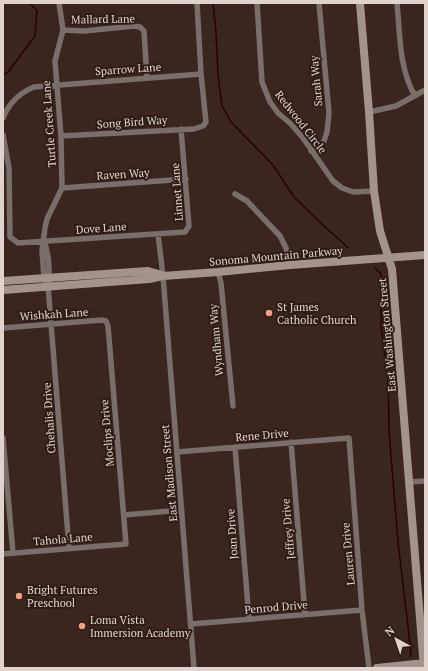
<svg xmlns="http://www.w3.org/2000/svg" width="428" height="671" font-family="'PT Serif',serif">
	<rect width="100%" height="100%" fill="#3a261e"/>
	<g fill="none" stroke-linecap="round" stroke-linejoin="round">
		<path stroke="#270200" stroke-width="1.5" d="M213 3 216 32 218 75 222 106 231 122 273 165 294 197 325 227 341 241 348 248
			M3 75 8 72 35 36 37 10 29 3
			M375 268 381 274V327L388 376 389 431 398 542 411 652 410 657"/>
		<path stroke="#796e6a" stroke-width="5.5" d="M257 3 262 82 270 102 278 113 291 124 303 138 333 181 342 188 353 192 374 191
			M397 3C400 34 399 69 415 96
			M63 30 84 31 134 26 140 27 144 31 147 78
			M369 112 396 106 425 90
			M3 118C9 103 19 93 34 87L201 74
			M3 135 9 168 10 237 18 243 185 232 189 226 181 129
			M61 136 194 129 203 126 206 122 201 74 197 3
			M311 151 318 148 324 141 327 132 329 113 319 3
			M62 188 186 179
			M235 194 247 201 280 236 286 248 290 265
			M158 234 163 276 194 668
			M44 241C49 255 50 272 48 286L69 548
			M218 272 221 283 233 406
			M45 281 44 278 42 250 45 228 47 219 62 188 61 136 55 61 63 30 59 3
			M3 328 102 320 106 321 108 326 126 544 3 554
			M3 438 13 553
			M291 442 305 614
			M235 447 249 619
			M177 452 349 438 362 610 369 668
			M410 482 425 481
			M124 515 182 510
			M191 624 362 610"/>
		<path stroke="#a4938d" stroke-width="8" d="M360 3 369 112 374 191 380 231 392 269 424 668
			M3 281 148 271 162 275
			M3 290 149 279 163 276 218 272 290 265 425 255
			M377 668 425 663"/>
	</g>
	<g fill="#f2a080" stroke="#2f1c15" stroke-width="1.5">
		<circle cx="269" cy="313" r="4"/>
		<circle cx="19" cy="596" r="4"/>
		<circle cx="82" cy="626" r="4"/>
	</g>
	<g text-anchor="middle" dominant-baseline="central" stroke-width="4" stroke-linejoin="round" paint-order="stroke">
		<g font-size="11" fill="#e0d2cd" stroke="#2f1c15">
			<text transform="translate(103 19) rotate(-1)">Mallard Lane</text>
			<text transform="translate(128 69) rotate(-4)">Sparrow Lane</text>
			<text transform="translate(316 81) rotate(-95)">Sarah Way</text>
			<text transform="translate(132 122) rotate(-4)">Song Bird Way</text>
			<text transform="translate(301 122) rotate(52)">Redwood Circle</text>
			<text transform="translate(49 124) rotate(-94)">Turtle Creek Lane</text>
			<text transform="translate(123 174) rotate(-4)">Raven Way</text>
			<text transform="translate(177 192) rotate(-94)">Linnet Lane</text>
			<text transform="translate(101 228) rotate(-4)">Dove Lane</text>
			<text transform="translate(276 256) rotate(-5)">Sonoma Mountain Parkway</text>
			<text transform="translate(54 314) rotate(-4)">Wishkah Lane</text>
			<text transform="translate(387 335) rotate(-95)">East Washington Street</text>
			<text transform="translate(216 340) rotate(-95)">Wyndham Way</text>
			<text transform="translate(49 418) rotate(-94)">Chehalis Drive</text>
			<text transform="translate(107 433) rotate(-95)">Moclips Drive</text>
			<text transform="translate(262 435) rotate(-5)">Rene Drive</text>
			<text transform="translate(169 473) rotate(-95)">East Madison Street</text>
			<text transform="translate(288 529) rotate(-95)">Jeffrey Drive</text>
			<text transform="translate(232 534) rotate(-94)">Joan Drive</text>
			<text transform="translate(63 539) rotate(-5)">Tahola Lane</text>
			<text transform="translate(348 554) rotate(-95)">Lauren Drive</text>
			<text transform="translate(276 607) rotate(-5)">Penrod Drive</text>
		</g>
		<g font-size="11" fill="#e0d2cd" stroke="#2f1c15" text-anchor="start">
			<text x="277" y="307">St James<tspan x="277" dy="13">Catholic Church</tspan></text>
			<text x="27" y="590">Bright Futures<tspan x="27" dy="13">Preschool</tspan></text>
			<text x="90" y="620">Loma Vista<tspan x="90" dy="13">Immersion Academy</tspan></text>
		</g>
	</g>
	<rect width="428" height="671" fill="none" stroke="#e0d2cd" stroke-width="8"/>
	<g transform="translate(396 639) rotate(320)" stroke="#2f1c15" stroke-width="3" paint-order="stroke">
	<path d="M0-3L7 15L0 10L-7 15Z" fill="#e0d2cd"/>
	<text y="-6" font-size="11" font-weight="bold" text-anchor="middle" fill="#e0d2cd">N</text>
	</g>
</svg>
